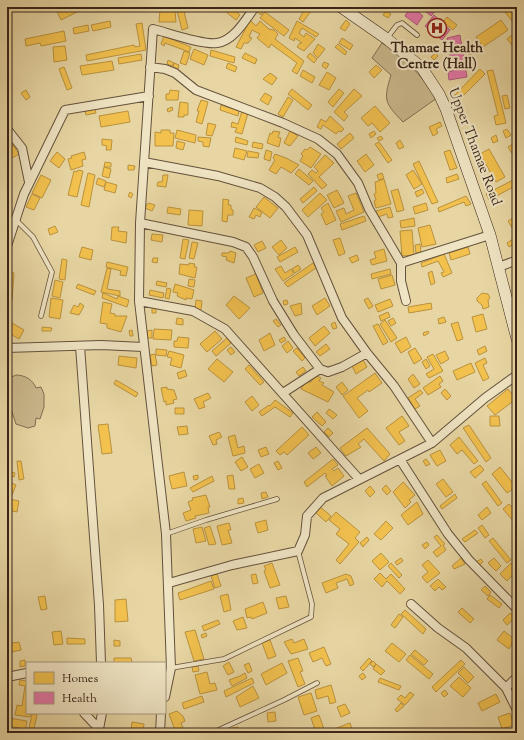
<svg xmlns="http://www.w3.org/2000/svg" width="524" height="740" font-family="'Sorts Mill Goudy',serif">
	<rect width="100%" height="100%" fill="#e7d6a3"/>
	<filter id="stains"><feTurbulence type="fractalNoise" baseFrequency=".005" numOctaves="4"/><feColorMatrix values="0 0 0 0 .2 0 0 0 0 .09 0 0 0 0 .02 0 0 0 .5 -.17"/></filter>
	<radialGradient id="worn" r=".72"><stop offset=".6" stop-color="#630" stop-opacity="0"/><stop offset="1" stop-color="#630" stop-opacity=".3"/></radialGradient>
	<path fill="#c9b88c" stroke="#816e52" d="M382 43C408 59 419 74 437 98L403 122C385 103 383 101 391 75L372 58Z
		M16 375C25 375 33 380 36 388L41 387 44 394V407L40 419 36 418 35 426 28 428 16 424 7 397V379Z"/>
	<path fill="#f2c14e" stroke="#ba923e" d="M55 7H80L81 10 61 20Z
		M121 7H141L123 12Z
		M176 7H183L188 28 182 30Z
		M195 7H204L200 11Z
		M220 7H230L240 15 236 20Z
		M260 7 264 10 261 15 256 11Z
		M295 7H304L299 12Z
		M306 7H314L303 22 299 19Z
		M501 7H516L517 25 516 26Z
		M160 10 175 11 176 22H159Z
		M386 11 391 14 388 18 383 15Z
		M265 12 289 30 284 36 260 18Z
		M447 17 457 25 453 30 443 22Z
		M250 20 256 26 260 21 269 29 274 30 278 34 275 39 304 61 297 74 292 71 297 63 271 44 269 48 257 38 260 34 252 30 249 37 252 38 248 43H244L241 49 236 47Z
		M346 20 350 24 345 31 340 28Z
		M501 20 508 30 483 47 476 37Z
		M110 21 111 27 93 31 91 25Z
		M297 21 319 34 316 37 302 28 299 33 304 37 306 33 315 39 304 51 297 47 300 43H302L295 38 294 41 289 38Z
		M142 23 146 50 87 61 86 55 134 45 135 47 140 46 136 24Z
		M88 25 89 31 74 34 73 28Z
		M64 31 66 41 41 46 40 43 26 46 25 39Z
		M517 31V51L507 39Z
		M164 36 191 47 189 52 165 43 164 46 161 44Z
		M342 38 353 45 350 50 339 43Z
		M471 43 476 48 470 55 465 50Z
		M318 44 325 49 318 58 313 53Z
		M338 44 347 52 345 55 335 47Z
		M65 46 67 60 54 62 53 47Z
		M194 49 208 55 204 65 190 59Z
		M211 50 235 57 234 63 210 56Z
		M184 51 190 53 186 65 180 63Z
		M245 53 257 59 255 64 242 58Z
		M310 53 317 59 314 63 307 57Z
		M436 53 438 56 434 60 431 57Z
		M141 54 142 60 119 64 118 58Z
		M168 60 174 63 172 66 167 64Z
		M112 61 114 70 82 75 80 66Z
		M324 62 329 64 326 69 322 66Z
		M174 63 179 65 178 69 173 67Z
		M228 63 237 67 235 72 226 68Z
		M376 65 382 70 374 78 369 72Z
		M64 67 72 88 67 90 59 69Z
		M480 69 485 74 457 102 453 97Z
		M303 70 315 77 312 83 300 76Z
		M493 70 506 123 496 125 494 116 498 115 487 71Z
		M327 72 336 78 329 90 319 85Z
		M270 73 277 78 272 85 263 79Z
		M292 89 312 105 308 110 288 94Z
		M339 89 344 93 333 107 328 102Z
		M354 89 362 96 344 112 348 116 344 121 334 112Z
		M26 90 30 97 26 100 21 93Z
		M170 90 179 91 178 100H166V94H169Z
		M265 93 272 97 268 105 260 100Z
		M507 95 510 108 505 109 502 96Z
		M288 97 293 100 283 117 278 114Z
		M201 100 208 102 202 124 196 122 199 111H197Z
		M180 102 188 103V115H184V117H178Z
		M221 105 239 111 238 116 220 110Z
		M375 106 390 123 380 132 372 123 368 126 361 118Z
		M172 107 173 110 168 112 167 109Z
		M95 109 96 113 86 115 85 111Z
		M128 111 130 122 101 127 99 116Z
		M242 111 248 113 242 134 235 132 237 128 231 127 232 122 238 124Z
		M330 116 344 129 341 132 339 131 336 134 323 125 321 129 317 127 321 119 326 122Z
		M440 122 442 126 436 129 438 133 433 136 429 127Z
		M208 123 216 125 212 136 206 135Z
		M507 129 511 135 506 138 503 131Z
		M161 130H170V133H174L173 146H155V132L161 133Z
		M177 130 196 135 195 143 175 138Z
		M273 131 280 132 278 137 281 138 279 147 267 143 270 133 272 134Z
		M290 131 298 136 290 146 284 143Z
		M374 131 376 134 371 138 369 134Z
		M350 133 354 138 341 149 337 144Z
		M496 135 498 141 493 143 491 138Z
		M381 136 383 139 379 141 377 138Z
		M198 137 211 138 209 147 203 146V142L198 141Z
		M236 137 248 141 247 145 235 142Z
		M102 139 112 140 111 150H106L107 146 102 145Z
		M400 140 404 147 399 149 396 143Z
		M177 141 185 143 183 150 176 148Z
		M253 142 263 144 262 149 252 147Z
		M379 142 392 160 388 163 375 144Z
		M513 144 517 150V161L508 147Z
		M13 145 19 154 7 161V149Z
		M310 147 321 154 311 168 300 161 303 156 301 154 305 149 307 150Z
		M235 148 247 151 244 160 233 157Z
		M489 149 505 177 496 182 480 154Z
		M266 150 272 152 270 161 264 159Z
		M450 150 457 168 450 170 444 152Z
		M248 151 259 153 258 158 247 157Z
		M57 152 65 159 59 168 50 161Z
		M84 152 86 159 82 160 83 166 71 170 68 159 72 158 71 156Z
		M275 154 286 158 299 165 291 173 281 167 276 174 269 170 275 160 273 158Z
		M366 154 374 165 365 172 357 161Z
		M325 155 334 163 319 177 327 185 322 189 308 174 312 170 316 173 318 171 314 167Z
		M419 161 438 202 432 204 413 164Z
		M105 162 111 163V167H104Z
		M128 165 135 166 134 170H128Z
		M104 167 111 169 109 178 102 176Z
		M299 169 313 181 309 185 295 174Z
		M78 170 83 171 77 197 68 195 74 171 77 172Z
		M413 170 422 184 414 189 406 175Z
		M88 173 95 175 89 207 81 205Z
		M382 173 384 178 379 180 377 175Z
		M457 174 459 179 447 183 446 178Z
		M41 175 51 180 42 198 32 193Z
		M163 175H168L166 187 157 186 158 182H162Z
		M98 178 106 181 104 187 96 184Z
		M517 178V185L489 200 486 194Z
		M384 179 391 204 376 208 374 201 376 200 374 194 376 193 375 182Z
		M106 182 117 185 115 193 104 190Z
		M314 187 317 191 303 203 300 199Z
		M398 189 404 210 397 212 391 191Z
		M422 189 424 193 417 197 415 192Z
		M337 190 344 203 334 208 327 195Z
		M130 192 133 194 131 198 128 196Z
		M320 193 327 200 308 217 302 210Z
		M356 193 364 212 341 222 336 211 344 208 346 214 354 210 348 196Z
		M32 194 40 198 34 210 26 207Z
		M466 196 471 204 466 206 464 202 439 212 438 208Z
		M264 197 278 208 270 218 256 207Z
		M223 199 229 200 228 205H231V209L233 210V215H228L227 222 222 221Z
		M148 203 155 205 152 211 145 208Z
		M328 203 336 220 326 225 321 214 324 212 321 208Z
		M426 203 428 210 415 214 413 207Z
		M168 207 181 209 180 215 167 213Z
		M390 207 393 217 388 218 387 214 378 217 376 211Z
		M254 208 262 212 260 217 256 215 254 219 249 217Z
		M189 210 203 211 202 226 188 225Z
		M364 216 366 221 342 230 340 224Z
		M517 216V236L508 221Z
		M414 218 415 226 401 228 400 221Z
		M430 225 436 244 422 247 418 228Z
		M55 226 58 232 50 235 48 229Z
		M112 227H119L118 231 127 232 126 243 111 240Z
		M412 230 414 255 402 256 400 231Z
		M152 234 163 235 162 242 151 240Z
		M340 238 345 253 339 256 333 240Z
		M183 239 189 240 185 259 180 258Z
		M513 239 515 243 509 247 507 243Z
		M281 240 287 248 279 255 272 247Z
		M262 241 266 248 258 252 254 245Z
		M192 242 198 243 194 259 189 258Z
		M420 244 421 252 416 253 415 245Z
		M82 247 93 250 91 260 79 257Z
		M295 247 298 252 280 262 277 257Z
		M468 247 470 254 451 260 449 253Z
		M384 249 387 261 372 265 370 260 376 258 374 252Z
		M230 251 236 253 234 263 226 260 227 257 222 256V253H229Z
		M444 254 452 273 443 277 441 273 444 272 438 261 422 267 421 263Z
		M357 255 359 260 352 263 349 258Z
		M153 258H158L157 263 152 262Z
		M62 259 67 260 65 280 59 279Z
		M107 262 128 267 126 276 120 275 121 271 106 267Z
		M189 263 195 264 194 267H197L195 278 179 274 180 264 189 265Z
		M313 263 316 268 288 287 284 283Z
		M298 265 301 269 295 273 292 269Z
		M281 266 285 273 291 269 294 274 283 281 275 269Z
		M107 268 111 269 107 289 120 291V296L101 292Z
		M390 269 391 274 372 279 371 274Z
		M432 271 435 283 431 285 428 273Z
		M8 272 14 273 12 301H7Z
		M256 274 263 293 254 297 246 278Z
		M392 275 395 285 381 289 378 279Z
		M189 279 195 280 194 287 188 286Z
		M55 280 63 282 60 298 52 296Z
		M157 281 167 283 166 287 156 285Z
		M78 284 96 291 94 295 76 288Z
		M175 284 194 290 192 299 186 298V300L177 296 178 293 173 292Z
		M167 288 171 289 169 299 165 298Z
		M150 290 164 293 163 298 149 295Z
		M103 293 117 299 118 296 129 300 127 307 102 298Z
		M482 293 488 294 490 298 488 300 489 307 483 309 482 305 477 301V298Z
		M234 296 250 308 239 319 226 305Z
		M51 298 63 300 60 319 49 317Z
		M325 298 330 306 317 315 312 306Z
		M368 298 373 306 369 309 364 300Z
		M390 299 393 306 378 312 375 305Z
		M196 300 202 301 201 310H195Z
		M287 300 288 304 284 305 283 301Z
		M103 302 112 304 110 313 115 314V316H127L121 332 107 328V324L100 323Z
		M80 303 84 306 79 315 70 313 74 305 78 307Z
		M301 303 302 314 295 316 290 306Z
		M431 303 432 309 409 313 408 307Z
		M152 308 156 309V313H152Z
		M388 312 390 317 381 321 379 316Z
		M483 314 487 329 476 332 472 317Z
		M444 317 446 322 439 324 438 319Z
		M177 318 183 319V325L176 324Z
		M393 318 396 323 391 326 388 321Z
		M276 319 281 325 278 327 273 321Z
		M385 320 397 338 391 342 380 324Z
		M335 322 337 328 333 329 331 324Z
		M458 322 463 339 457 341 451 324Z
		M12 323 24 330 19 339 7 332Z
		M378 324 388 342 383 345 373 326Z
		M324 326 330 333 315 346 309 338Z
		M42 327 52 328 51 331H42Z
		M154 329 172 330 171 340 153 339Z
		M132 330 133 336H130L129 331Z
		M152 330V338H147V331Z
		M215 331 222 339 207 352 200 344Z
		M428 331 429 333 424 336 423 333Z
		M270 333 275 345 264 351 259 340Z
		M178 337 189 338 188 348 174 347V341H177Z
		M284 337 286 340 281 343 279 340Z
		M406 337 411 347 401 353 395 343Z
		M227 338 231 343 216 356 212 351Z
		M288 341 293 348 287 353 282 346Z
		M326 344 330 349 320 356 316 352Z
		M485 346 487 351 479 355 477 350Z
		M231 347 235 352 231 355 227 350Z
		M297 348 305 358 302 361 293 351Z
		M415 348 422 359 414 364 408 352Z
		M156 349 167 350 166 356 156 355Z
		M169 351 184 355 181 368 170 365 172 358 167 357Z
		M445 351 449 359 441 364 436 355Z
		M155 354 157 365 152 366 150 355Z
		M433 354 443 371 429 378 426 374 434 369 427 357Z
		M119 356 137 358 136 368 118 365Z
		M362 358 367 367 356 374 351 364Z
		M485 358 487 363 483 365 489 378 483 381 475 363Z
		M217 359 233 372 224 382 208 369Z
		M426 359 430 366 426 369 422 362Z
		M471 363 475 372 457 380 453 371Z
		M249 365 264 382 260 385 245 369Z
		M303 367 306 371 299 376 296 372Z
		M185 370 187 376 179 379 177 373Z
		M375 373 382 383 369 392 368 390 357 398 368 411 359 418 343 396Z
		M413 374 420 384 414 388 408 379Z
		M315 375 321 378 319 381 324 383 322 385 334 392 328 402 301 389 305 382H311Z
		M440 376 443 381 439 384 441 387 428 395 423 388Z
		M116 380 138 393 136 397 114 384Z
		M342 382 348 390 342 395 336 387Z
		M167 387V389L174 390 177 399 173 400 174 403 166 405V401L164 402 161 388Z
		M445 389 451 396 447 400 441 393Z
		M508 389 516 399 495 415 487 406Z
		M420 390 423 393 415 399 420 406 415 409 408 398Z
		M208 393 211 398 203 402 205 407 199 409 194 399Z
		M252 396 259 405 252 411 245 402Z
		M275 400 293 413 290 417 275 407 262 416 259 412 269 405 270 406Z
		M175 408H184V414H175Z
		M329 409 337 415 333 419 326 413Z
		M317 412 326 422 322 426 312 417Z
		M402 416 409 426 399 432 405 441 399 445 386 428Z
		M490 416H499L500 426H490Z
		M108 424 112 453 102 454 98 425Z
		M469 425 491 458 486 462 463 428Z
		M187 426 188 434 179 435 177 427Z
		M302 427 309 435 287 455 284 452 280 455 276 451Z
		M328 428 333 433 329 437 324 432Z
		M367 428 390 454 384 461 364 439 358 444 361 447 346 456 340 448Z
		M219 432 222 437 216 440 217 444 213 445 209 436Z
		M235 435 238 448 244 446 245 453 233 456 228 437Z
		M459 437 478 461 474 464 462 450 457 454 450 445Z
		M266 447 269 454 261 457 258 450Z
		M316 447 321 453 313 459 308 453Z
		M440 450 446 461 437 466 430 455Z
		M242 457 248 467 241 471 235 462Z
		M333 459 338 465 332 469 334 471 338 468 344 476 332 486 325 476 327 475 325 473 307 487 304 482Z
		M426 459 430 464 426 466 423 461Z
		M17 461H21L24 479 19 480Z
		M278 461 282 468 278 470 274 463Z
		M259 464 264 473 255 478 250 469Z
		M480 465 484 470 475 478 470 472Z
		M500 467 516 487 507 493 492 474Z
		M9 471 15 473 14 477 8 474Z
		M184 472 187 486 172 489 169 476Z
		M198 475V479L194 480 193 476Z
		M233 475 235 489H229L227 476Z
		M212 476 214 481 193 492 190 488Z
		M443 479 453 492 446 497 436 484Z
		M7 481 16 485 12 495 7 493Z
		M486 481 502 503 498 506 482 484Z
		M403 482 415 495 409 500 411 502 405 508 393 492Z
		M386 485 391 491 387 495 382 489Z
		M370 486 375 492 370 497 365 491Z
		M266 492 268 497 262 499 261 493Z
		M455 494 457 498 442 509 440 506Z
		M206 495 210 507H208L209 513 195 516 196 518 186 521 183 513 191 510 188 502 193 500 192 498Z
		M243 498 244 503 238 504V499Z
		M9 499 19 501 17 512 7 510Z
		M417 502 423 514 408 525 401 515Z
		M509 504 517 513V520L514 522 503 509Z
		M319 506 331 516 326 522 315 512Z
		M487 507 491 513 482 520 478 515Z
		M336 512 360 532 355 538 359 542 340 564 336 560 349 544 336 534 340 529 329 520Z
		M266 520 268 530 258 533 255 523Z
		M386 521 393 528 381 540 374 534Z
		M229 523 231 530H228L232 543 222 545 217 526Z
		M517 523V532L512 527Z
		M482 525 489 535 485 538 478 528Z
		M210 526 216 544 209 545 204 528Z
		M202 527 206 541 196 543 193 529Z
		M475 530 478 533 465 542 462 539Z
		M437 535 445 544 443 545 446 550 437 557 433 552 441 546 434 537Z
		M367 537 369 540 363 547 360 543Z
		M493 538 511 560 507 563 489 541Z
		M427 542 429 545 425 549 422 545Z
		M381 553 389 562 380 570 372 561Z
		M401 558 403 561 397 565 395 562Z
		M461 558 465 564 454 569 452 566Z
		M494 558 501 566 496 571 488 563Z
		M481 559 483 562 479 565 476 562Z
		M428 560 440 573 427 583 422 577 428 572 422 565Z
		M272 563 280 585 270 588 264 571 266 570 264 566Z
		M391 563 402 575 399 578 388 566Z
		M511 563 517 570 507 581 500 574Z
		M380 573 386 579 391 574 405 589 400 594 387 581 382 587 374 579Z
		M217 574 221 586 215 588 211 576Z
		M256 574 258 583 253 584 251 575Z
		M346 574 351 576 354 584 350 586 347 579 336 583 338 588 326 593 322 583Z
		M517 574V584L512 580Z
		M438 579 446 587 442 590 439 587 435 591 430 586Z
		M211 581 214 589 180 600 178 593Z
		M485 586 491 592 488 596 481 590Z
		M7 591 11 594 7 600Z
		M228 594 231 610 224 612 220 596Z
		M490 595 502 604 499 608 487 599Z
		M45 596 47 609 41 610 38 597Z
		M286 596 289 607 279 609 276 598Z
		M126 599 128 621 115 622V600Z
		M263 602 267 613 252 619 251 617 247 618 245 609Z
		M462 608 474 619 470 623 458 612Z
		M405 610 426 629 423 634 401 614Z
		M510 613 515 618 507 625 503 620Z
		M399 614 403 617 395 628 391 625Z
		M243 617 247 628 237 630 233 621Z
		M218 620 220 624 204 631 202 626Z
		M195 630 204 659 194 661 185 632Z
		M61 631 63 644 54 645 52 632Z
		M504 631 514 639 509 649 497 640Z
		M206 633 207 636 202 638 201 635Z
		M67 638 85 639V644H67Z
		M292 639 294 643 304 639 308 649 291 654 284 642Z
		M114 640 120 641V646H114Z
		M270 640 276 656 268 659 262 643Z
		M19 642 21 650 7 653V644Z
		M392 643 406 654 399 662 385 651Z
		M324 647 331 664 326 666 322 658 313 662 309 653Z
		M415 650 428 661 424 665 411 654Z
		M410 655 433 674 429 679 406 660Z
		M114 658H131L132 663H114Z
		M298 658 303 671 300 672 305 684 298 687 288 661Z
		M369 658 372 661 363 671 360 668Z
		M25 660V666L20 667V661Z
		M461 660 465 664 436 692 432 687Z
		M373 661 376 664 373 667 370 664Z
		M229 662 234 672 228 675 223 666Z
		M249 663 252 671 248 673 244 665Z
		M282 663 287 673 266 685 261 674Z
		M376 664 385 671 381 675 373 669Z
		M198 666 199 671 193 672 192 667Z
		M464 667 474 677 468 683 458 673Z
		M207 672 210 684 215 683 217 690 200 694 195 675Z
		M245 673 247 678 232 686 229 680 240 676Z
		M363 673 366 677 362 680 359 676Z
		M459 677 471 688 463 697 450 686Z
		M252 678 254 683 226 697 224 691Z
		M380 678 401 686 399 690 378 682Z
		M27 679V713H31L30 717 15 715 17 705 22 706 25 686 19 685 20 680 27 681Z
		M331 685 336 702 330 704 328 696 317 699 315 690Z
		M253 686 259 698 240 707 236 697Z
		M445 690 448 694 444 697 441 693Z
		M410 692 414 695 405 705 397 699 401 695 405 698Z
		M311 693 317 711 304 715 298 697Z
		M496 694 500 702 482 711 478 703Z
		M202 696 204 702 184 709 182 703Z
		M401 703 404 706 397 712 395 710Z
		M345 704 350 713 341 717 337 707Z
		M7 709H10V715L7 714Z
		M177 711 183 716 185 721 181 723 185 733H176L169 714Z
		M275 712 276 721 268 722 267 713Z
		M510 713 514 725 502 729 498 717Z
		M32 714 37 715 33 733H28Z
		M319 715 325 732 323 733H316L311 718Z
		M9 718 27 721 25 733H19L20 728 8 726Z
		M132 722 144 724 143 732 131 730Z
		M350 723 353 733H335L334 729Z
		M238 727 239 733H233L232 728Z"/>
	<path fill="#e377a8" stroke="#b05e7d" d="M410 7H412L423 16 417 25 405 16Z
		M420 7H437L438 8 431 16Z
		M434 15 450 30 442 40 425 26Z
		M460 35 467 77 449 80 448 72 453 71 447 38Z"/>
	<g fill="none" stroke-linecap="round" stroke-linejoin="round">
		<g stroke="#64513c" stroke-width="5.5">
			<path id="lane" d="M387 38 397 25 402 23 417 35
				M16 220 33 237 52 272 41 316
				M166 534 206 520 277 499
				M171 668 224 659 311 617 312 604 298 551
				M212 733 284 700 317 683"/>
		</g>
		<g stroke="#64513c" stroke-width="10">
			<path id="street" d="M150 67 165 69 175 73 196 90 283 123 318 139 337 154 358 183 369 209 401 263V281L406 301
				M7 129 22 148 29 182
				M144 162 218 176 260 188 275 197 286 207 307 235 342 318 367 353 394 386 432 443
				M140 223 233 242 246 247 253 257 273 301 294 335 320 369 328 372 342 367 367 353
				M7 246 24 194 65 110 149 96
				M401 263 490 235
				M499 267 517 260
				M139 301 193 311 225 329 359 479
				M80 346 99 605 101 663
				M7 348 101 345 143 347
				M283 393 320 369
				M401 461 448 534 469 560 517 609
				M169 583 232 565 298 551 305 535 307 516 323 498 432 443 485 398 517 375
				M411 604 438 628 466 648 506 688 517 710
				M7 677 27 673
				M506 688 517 677
				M165 697 171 668 166 534 139 301 140 223 153 29C169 33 202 45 217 43 234 41 246 19 255 7
				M84 713 103 733
				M99 729 102 713
				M160 733 161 713"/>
		</g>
		<g stroke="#392519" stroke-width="12">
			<path id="secondary" d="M341 7 387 39 422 68 439 94 446 109 490 235 517 339"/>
		</g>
		<use href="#lane" stroke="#efe4c3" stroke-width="4"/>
		<use href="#street" stroke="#efe4c3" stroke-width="8"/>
		<use href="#secondary" stroke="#efe4c3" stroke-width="11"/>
	</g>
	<defs>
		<g id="hospital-ring" transform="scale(1)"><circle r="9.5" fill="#efe4c3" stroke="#8f2418" stroke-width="1.5"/><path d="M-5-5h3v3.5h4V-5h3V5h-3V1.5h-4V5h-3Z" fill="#8f2418"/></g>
	</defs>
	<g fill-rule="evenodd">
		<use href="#hospital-ring" x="437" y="28"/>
	</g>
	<g text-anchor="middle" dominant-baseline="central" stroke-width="4" stroke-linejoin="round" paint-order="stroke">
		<g font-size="14" font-weight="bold" fill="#392519" stroke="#efe4c3">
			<text x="437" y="49">Thamae Health<tspan x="437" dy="16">Centre (Hall)</tspan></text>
		</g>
		<g font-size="14" fill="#392519" stroke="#efe4c3">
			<text transform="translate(474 147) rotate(69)">Upper Thamae Road</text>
		</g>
	</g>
	<rect width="524" height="740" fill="none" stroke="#e7d6a3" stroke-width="24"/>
	<rect x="8" y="8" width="508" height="724" fill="none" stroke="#392519" stroke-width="2"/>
	<rect x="12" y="12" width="500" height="716" fill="none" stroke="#392519"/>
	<rect x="26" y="662" width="140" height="52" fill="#efe4c3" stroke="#a6987f"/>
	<rect x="34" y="672" width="20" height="12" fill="#f2c14e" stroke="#a6987f"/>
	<text x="62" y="682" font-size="12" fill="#392519">Homes</text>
	<rect x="34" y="692" width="20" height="12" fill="#e377a8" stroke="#a6987f"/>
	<text x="62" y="702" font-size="12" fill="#392519">Health</text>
	<rect width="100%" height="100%" filter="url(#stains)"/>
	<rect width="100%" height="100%" fill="url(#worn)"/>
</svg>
